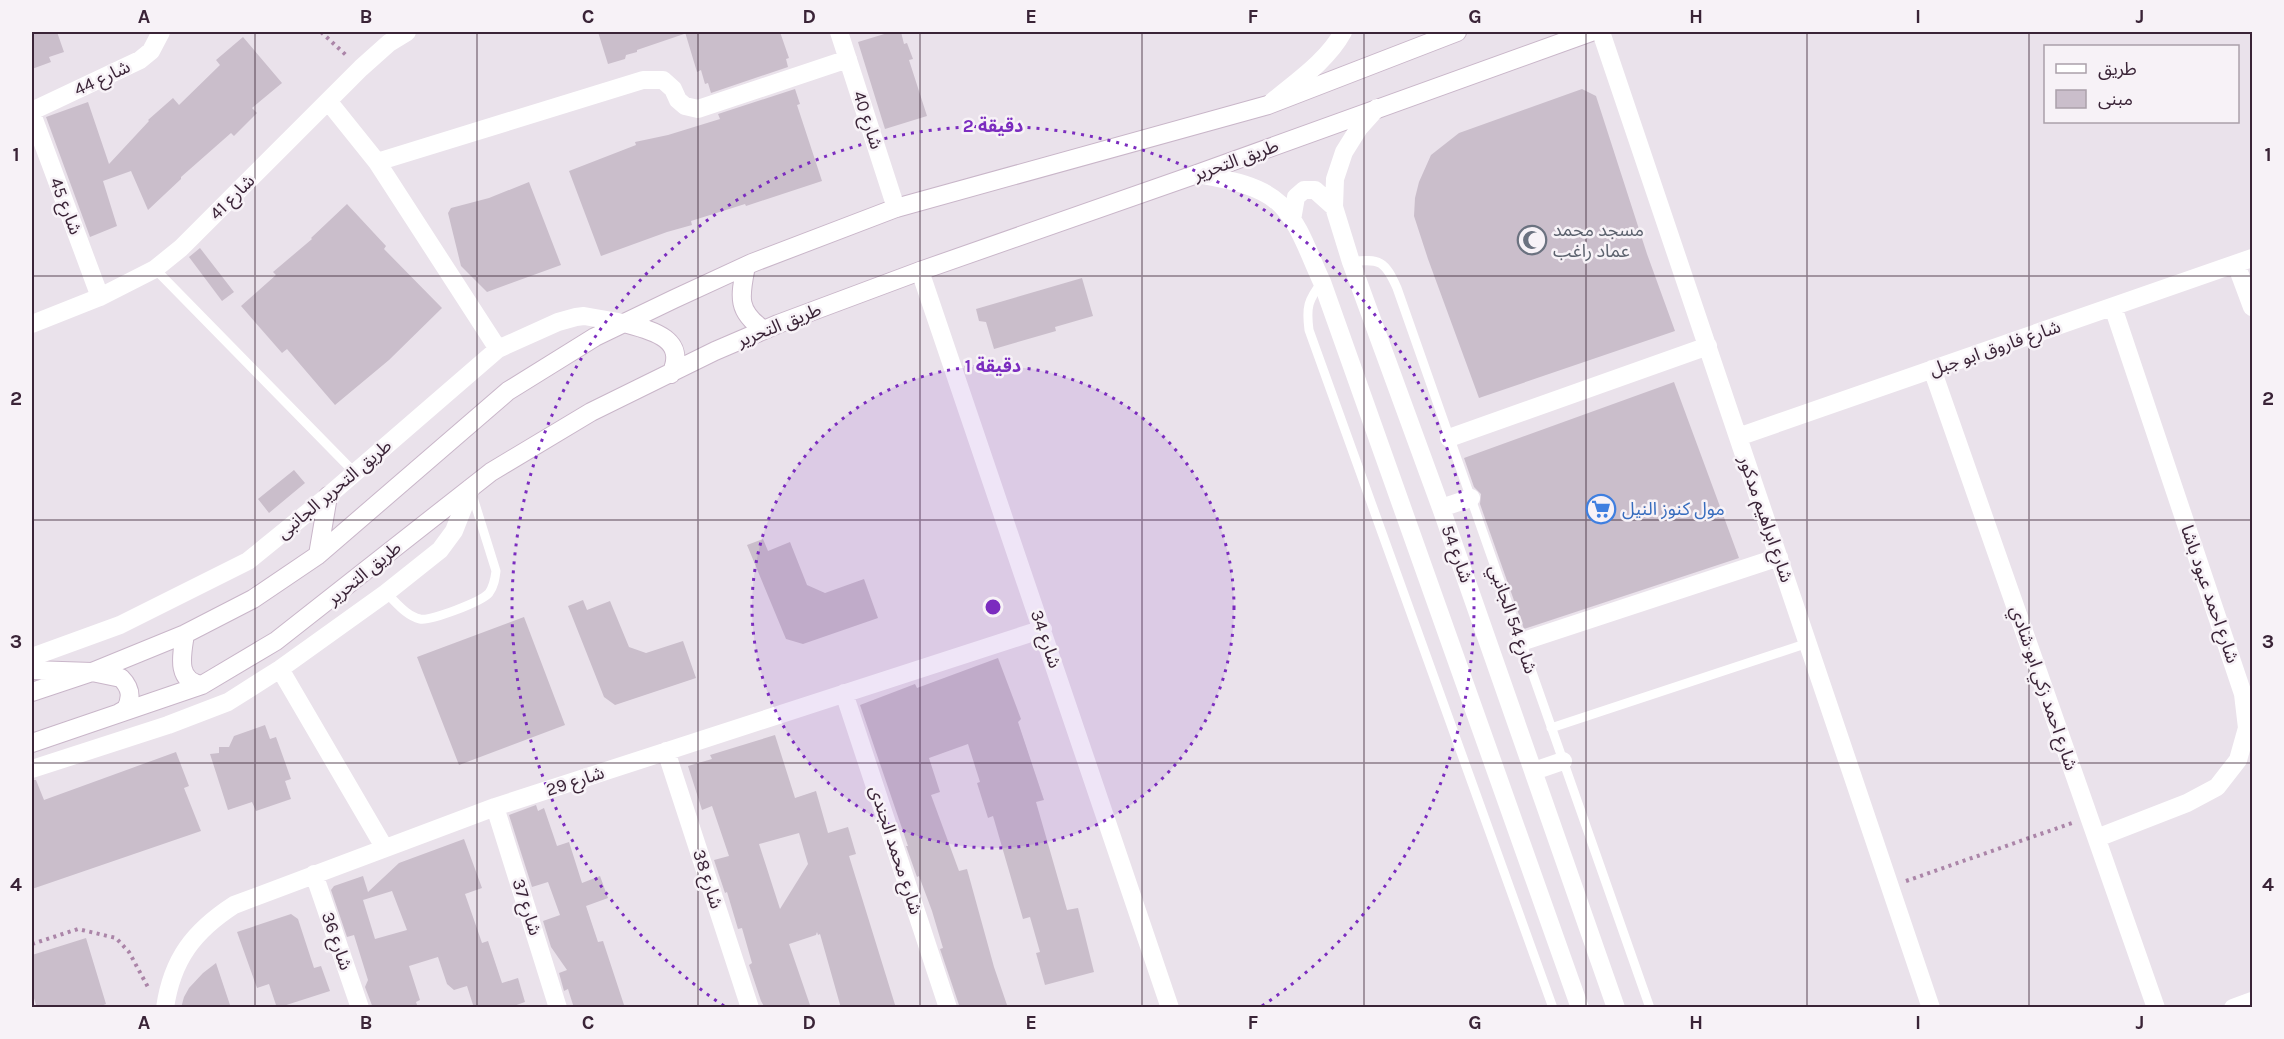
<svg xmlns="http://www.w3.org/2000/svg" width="2284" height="1039" font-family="Karla,'Noto Sans Arabic',sans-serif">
	<rect width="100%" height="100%" fill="#eae2eb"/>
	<path fill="#cabecb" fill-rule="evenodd" d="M32 32H57L64 52 49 57 51 62 32 69Z
		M598 32H683L684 34 637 50V52L626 55 625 59 608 64Z
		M685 32H780L789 58 786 59 788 67 711 93 708 83 705 84 701 70 697 72Z
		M891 32H901L904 44 907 43 913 59 909 60 927 116 885 129 858 42Z
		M243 37 282 83 252 108 257 113 234 136 231 133 181 177V179L148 210 131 171 103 181 117 226 90 237 46 117 88 102 109 164 149 121 148 120 173 98 179 105 220 65 216 60Z
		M795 89 800 104 797 105 822 181 746 206 745 204 691 221 692 225 667 232 601 256 569 171 636 145 635 142 668 135 720 119 718 114Z
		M1582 89 1596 96 1647 254 1675 331 1479 398 1428 259 1414 216 1415 198 1419 182 1431 155 1459 133Z
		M529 182 561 265 487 292 461 266 448 213 451 208 489 198Z
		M347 204 386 246 384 249 442 308 389 360 335 405 287 349 282 353 241 306 276 275 273 272 312 239 311 238Z
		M200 248 234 292 222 301 189 257Z
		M1082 278 1093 316 1055 327 1056 331 994 349 986 322 979 321 976 309Z
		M1674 382 1739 558 1524 629 1480 504 1481 494 1474 487 1464 458Z
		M294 470 305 483 269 513 258 499Z
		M763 539 768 551 790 542 807 585 825 593 864 579 878 618 803 644 786 639 747 545Z
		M583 600 587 610 610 601 629 647 646 653 683 641 696 678 615 705 604 697 568 606Z
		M524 617 565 725 459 765 417 657Z
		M998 658 1021 719 1018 722 1044 800 1036 802 1067 910 1078 908 1094 972 1045 985 1036 953 1040 952 1030 917 1023 919 993 816 988 818 977 783 980 782 968 744 929 758 940 792 931 795 959 871 967 869 994 967 1008 1008H960L940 949 943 948 932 911 919 876 917 877 906 846H908L860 705 915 684 917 688Z
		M265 725 270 739 276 737 291 779 285 781 291 799 256 811 252 802 228 810 210 754 219 753V747H229L234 736Z
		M775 735 795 798 816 791 828 833 848 827 856 854 849 856 896 1008H841L820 934 818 935 817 932 816 935 789 944 811 1008H765L761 1001 749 965 752 963 742 928 738 929 727 892 725 893 714 860 729 856 712 806 702 810 688 766 712 759 710 755ZM799 833 808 864 780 909 759 844Z
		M176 752 189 786 184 788 201 831 32 889V780H36L44 800Z
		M536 805 538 811 544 808 557 846 569 842 582 883 600 876 608 898 586 906 598 942 603 941 625 1008H574L568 989 564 991 559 973 567 970 551 947 543 921 560 915 548 882 532 887 509 815Z
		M464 839 482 888 465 894 482 943 488 941 502 983 518 978 525 1002 508 1008H474L467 986 454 990 447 984 438 957 409 966 420 1000 416 1002 418 1008H373L365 987 368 980 354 935 347 937 331 890 334 886 363 876 368 892 399 863ZM392 891 407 930 375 939 363 900Z
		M291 914 298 919 314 968 321 966 330 991 277 1008 269 984 257 988 237 932Z
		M86 938 106 1004 96 1008H37L32 992V955Z
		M216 963 231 1008H181L184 997 189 988 203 973Z"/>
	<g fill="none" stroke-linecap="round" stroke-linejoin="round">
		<g stroke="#c9b6c9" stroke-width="20">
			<path id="secondary" d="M746 266C740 296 736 311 764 330
				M624 323C650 330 688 338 671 374
				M318 555 328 496
				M185 634C182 654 175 681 202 685
				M32 670 92 672 121 678C131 688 132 697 126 709L119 713
				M32 692 92 672 185 634 253 599 318 555 508 391 595 337 674 299 752 263 896 208 1268 105 1457 32
				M32 743 202 685 276 641 491 472 591 412 715 351 778 324 920 271 1197 174 1591 32"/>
		</g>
		<path stroke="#ab85a8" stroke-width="4" stroke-dasharray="3 4.5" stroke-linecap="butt" d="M321 32 347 56
			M1906 881 2072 823
			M32 944 78 929 116 938 129 952 149 989"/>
		<path stroke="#fff" stroke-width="9" d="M1351 262C1380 258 1385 261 1397 288L1650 1008
			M155 269 354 472
			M1322 282C1308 300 1306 307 1309 330L1553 1008
			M386 593C396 602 406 616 420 619 431 621 481 602 489 593 494 586 495 579 496 571L471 491
			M1551 728 1808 643"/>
		<path stroke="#fff" stroke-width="18" d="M839 32 896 208
			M1601 32 1931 1008
			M328 101 377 162 498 349
			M1272 102C1297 81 1327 61 1343 32
			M1377 108 1359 128 1344 152 1335 179 1334 207 1351 262 1441 508 1616 1008
			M32 111 140 60 151 51 161 32
			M32 114 100 297
			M377 162 643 80H663L673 89 678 100 685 106 698 109 848 59
			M1197 174C1224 179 1259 184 1280 204 1300 224 1310 257 1322 282L1580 1008
			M1292 220 1296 197 1304 190H1315L1334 207
			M2236 264 2252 307
			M920 271 1170 1008
			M32 324 100 297 155 269 181 248 361 68 389 43 407 32
			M1932 369 2156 1008
			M1738 437 2252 258
			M1449 438 1708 346
			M1441 508 1471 498
			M1521 642 1779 557
			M32 657 120 625 248 561 328 496 498 349 558 322 576 317 584 316 624 323
			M280 669 384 847
			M844 693 948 1008
			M666 751 750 1008
			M32 769 168 725 228 702 280 669 386 593 440 550 454 531 471 488
			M1534 771 1563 761
			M495 807 558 1008
			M2097 838 2187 803 2217 787 2238 760 2247 728 2243 694 2113 307
			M314 874 360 1008
			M165 1008C172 959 194 931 234 905L495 807 1043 629
			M2233 1008 2252 1001"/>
		<use href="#secondary" stroke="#fff" stroke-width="18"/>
	</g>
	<path fill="none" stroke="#3a2437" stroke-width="1.5" stroke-opacity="0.55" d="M255 32V1008M477 32V1008M698 32V1008M920 32V1008M1142 32V1008M1364 32V1008M1586 32V1008M1807 32V1008M2029 32V1008M32 276H2252M32 520H2252M32 763H2252"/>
	<circle cx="993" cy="607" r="241" fill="#7b2cbf" fill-opacity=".12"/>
	<g fill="none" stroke="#7b2cbf" stroke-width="3" stroke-dasharray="3 6">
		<circle cx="993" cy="607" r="241"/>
		<path d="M724 1006A481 481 0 1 1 1262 1006"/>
	</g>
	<defs>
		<g id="mosque-ring" transform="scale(1.5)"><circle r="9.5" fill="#f7f2f7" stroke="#6b7280" stroke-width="1.5"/><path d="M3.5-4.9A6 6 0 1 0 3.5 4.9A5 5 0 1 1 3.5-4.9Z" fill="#6b7280"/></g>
		<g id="supermarket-ring" transform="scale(1.5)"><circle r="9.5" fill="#f7f2f7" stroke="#3f7fe0" stroke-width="1.5"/><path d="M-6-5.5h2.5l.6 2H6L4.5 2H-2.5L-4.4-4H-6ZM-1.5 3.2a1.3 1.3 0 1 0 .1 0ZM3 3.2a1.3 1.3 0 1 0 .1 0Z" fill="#3f7fe0"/></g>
	</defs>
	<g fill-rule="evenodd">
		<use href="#mosque-ring" x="1532" y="240"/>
		<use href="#supermarket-ring" x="1601" y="509"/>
	</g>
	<g text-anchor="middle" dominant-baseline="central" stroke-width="5" stroke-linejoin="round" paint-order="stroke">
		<g font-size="18" fill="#3a2437" stroke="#f7f2f7">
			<text transform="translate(102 78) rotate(-25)">شارع 44</text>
			<text transform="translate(868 120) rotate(72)">شارع 40</text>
			<text transform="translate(1236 160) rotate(-20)">طريق التحرير</text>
			<text transform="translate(232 197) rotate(-45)">شارع 41</text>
			<text transform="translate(66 206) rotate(69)">شارع 45</text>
			<text transform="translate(779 325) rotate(-22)">طريق التحرير</text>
			<text transform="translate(1995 348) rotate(-19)">شارع فاروق ابو جبل</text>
			<text transform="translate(334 489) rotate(-40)">طريق التحرير الجانبى</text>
			<text transform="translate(1766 519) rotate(71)">شارع ابراهيم مدكور</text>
			<text transform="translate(1457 554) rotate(70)">شارع 54</text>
			<text transform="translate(364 573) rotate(-39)">طريق التحرير</text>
			<text transform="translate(2210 594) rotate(71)">شارع احمد عبود باشا</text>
			<text transform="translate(1513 619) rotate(71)">شارع 54 الجانبي</text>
			<text transform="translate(1046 639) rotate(71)">شارع 34</text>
			<text transform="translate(2044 688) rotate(71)">شارع احمد زكي ابو شادي</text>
			<text transform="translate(575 781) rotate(-18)">شارع 29</text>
			<text transform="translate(896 850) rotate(72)">شارع محمد الجندى</text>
			<text transform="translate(708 879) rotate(72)">شارع 38</text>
			<text transform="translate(527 907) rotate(72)">شارع 37</text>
			<text transform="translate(337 941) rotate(71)">شارع 36</text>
		</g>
		<g font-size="18" fill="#5b616d" stroke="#f7f2f7" text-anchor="start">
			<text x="1553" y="230">مسجد محمد<tspan x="1553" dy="21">عماد راغب</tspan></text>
		</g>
		<g font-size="18" fill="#366cbe" stroke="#f7f2f7" text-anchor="start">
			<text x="1622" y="509">مول كنوز النيل</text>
		</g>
	</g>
	<circle cx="993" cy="607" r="9" fill="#7b2cbf" stroke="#f7f2f7" stroke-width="3"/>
	<g font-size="18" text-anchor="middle" font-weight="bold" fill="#7b2cbf" stroke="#f7f2f7" stroke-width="5" stroke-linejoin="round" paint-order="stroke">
		<text x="993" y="132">2 دقيقة</text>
		<text x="993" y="372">1 دقيقة</text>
	</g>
	<rect width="2284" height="1039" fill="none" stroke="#f7f2f7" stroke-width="66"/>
	<rect x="2044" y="45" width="195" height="78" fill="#f7f2f7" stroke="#aba0aa" stroke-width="1.5"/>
	<rect x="2056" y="64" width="30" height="9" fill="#ffffff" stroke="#aba0aa" stroke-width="1.5"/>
	<text x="2098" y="75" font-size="18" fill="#3a2437">طريق</text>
	<rect x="2056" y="90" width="30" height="18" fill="#cabecb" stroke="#aba0aa" stroke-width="1.5"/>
	<text x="2098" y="105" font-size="18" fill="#3a2437">مبنى</text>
	<rect x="33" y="33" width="2218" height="973" fill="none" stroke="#3a2437" stroke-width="2"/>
	<g font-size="20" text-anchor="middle" font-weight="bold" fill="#3a2437">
		<text x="144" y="23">A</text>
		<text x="366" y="23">B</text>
		<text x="588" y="23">C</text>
		<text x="809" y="23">D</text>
		<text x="1031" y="23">E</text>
		<text x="1253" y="23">F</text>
		<text x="1475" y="23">G</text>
		<text x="1696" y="23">H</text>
		<text x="1918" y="23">I</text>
		<text x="2140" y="23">J</text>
		<text x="16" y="161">1</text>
		<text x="2268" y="161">1</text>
		<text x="16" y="405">2</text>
		<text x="2268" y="405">2</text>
		<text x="16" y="648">3</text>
		<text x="2268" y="648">3</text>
		<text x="16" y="891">4</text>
		<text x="2268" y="891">4</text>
		<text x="144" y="1029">A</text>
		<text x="366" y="1029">B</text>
		<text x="588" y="1029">C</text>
		<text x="809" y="1029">D</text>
		<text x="1031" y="1029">E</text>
		<text x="1253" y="1029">F</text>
		<text x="1475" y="1029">G</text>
		<text x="1696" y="1029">H</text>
		<text x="1918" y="1029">I</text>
		<text x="2140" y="1029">J</text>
	</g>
</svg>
